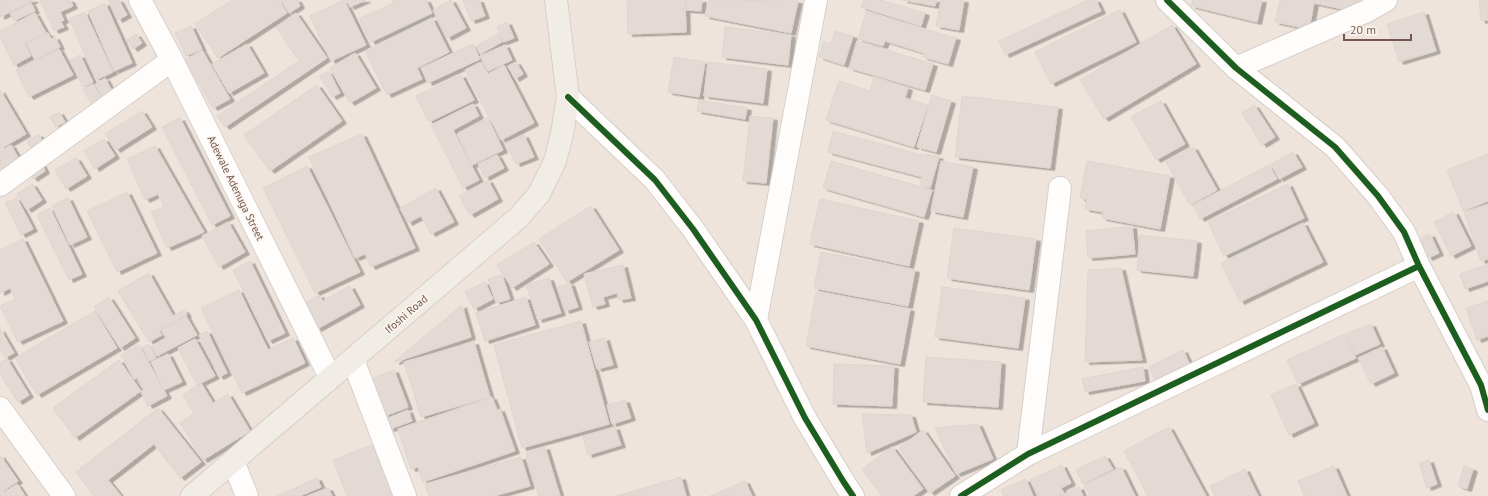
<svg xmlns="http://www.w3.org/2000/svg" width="1488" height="496" font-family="'PT Sans',sans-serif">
	<defs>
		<filter id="shadow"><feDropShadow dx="4.5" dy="2.5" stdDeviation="0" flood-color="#0004"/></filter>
	</defs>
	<rect width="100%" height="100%" fill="#f7f2ee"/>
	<path fill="#efe4dc" d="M0 0H1488V496H0Z"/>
	<path fill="#e3dad5" stroke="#dfd5d0" filter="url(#shadow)" d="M0 0H34L0 17Z
		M40 0H70L73 6 60 12 64 20 61 22 64 27 54 31Z
		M108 0H119L127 15 118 20Z
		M232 0H279L287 13 218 58 195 24Z
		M281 0H297L300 6 289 13Z
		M344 0 366 45 331 61 310 16Z
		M346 0H366L350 7Z
		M392 0H426L432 13 371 42 359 19 393 3Z
		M451 0 466 28 447 38 433 10Z
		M463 0H479L485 16 471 21Z
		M627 0H685L686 32 628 34Z
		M687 0H702L701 11 686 10Z
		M709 0 798 1 791 33 705 16Z
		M864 0H880L925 13 921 26 861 7Z
		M903 0H937L935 6Z
		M941 0H964L959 30 936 26Z
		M1088 0H1096L1101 11 1005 55 999 41Z
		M1193 0H1262L1257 22 1191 6Z
		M1280 0H1360L1357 12 1314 3 1309 29 1275 22Z
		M1479 0H1488V20L1481 21Z
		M31 3 35 11 14 21 10 13Z
		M105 3 132 63 114 71 88 11Z
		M1120 10 1136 42 1051 84 1035 52Z
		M85 12 113 72 96 80 69 19Z
		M866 12 956 38 948 64 923 57 924 53 885 41 883 46 858 39Z
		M1424 12 1436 51 1399 62 1387 24Z
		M35 13 46 33 25 44 31 56 14 65 0 37V31Z
		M296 13 327 58 225 127 217 116 299 61 276 27Z
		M432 18 449 52 417 68 422 79 387 95 365 51Z
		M507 22 514 38 503 42 497 27Z
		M1172 25 1196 64 1104 119 1080 80Z
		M191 26 202 49 186 56 175 33Z
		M725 27 791 35 788 65 722 57Z
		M835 31 853 36 844 65 819 57 824 41 831 44Z
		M48 33 51 39 55 37 60 47 35 60 26 43Z
		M136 34 142 43 133 49 127 40Z
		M498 34 502 42 480 54 476 46Z
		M857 41 933 64 925 90 849 68Z
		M247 44 264 73 229 93 212 64Z
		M473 44 480 59 428 83 421 68Z
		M505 45 512 60 488 71 480 56Z
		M59 49 73 75 29 97 16 70Z
		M202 50 230 99 213 108 185 60Z
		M355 53 376 88 350 103 330 68Z
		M80 55 93 82 83 87 70 60Z
		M674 57 705 62 699 97 668 92Z
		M481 62 488 74 504 65 534 123 501 140 465 70Z
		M516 62 523 74 515 79 508 66Z
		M708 62 767 69 763 103 704 96Z
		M329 71 340 93 332 97 320 76Z
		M461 75 474 100 429 122 416 96Z
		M874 77 908 88 905 98 928 105 914 147 826 120 839 81 870 91Z
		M105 78 112 91 102 97 95 84Z
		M93 84 102 99 92 105 83 89Z
		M317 85 342 121 270 171 244 135Z
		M0 90 26 134 0 149Z
		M932 95 951 101 936 152 917 147Z
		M962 96 1058 107 1050 168 955 157Z
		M699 100 747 108 745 119 697 111Z
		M1161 101 1185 144 1156 160 1131 117Z
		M473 104 479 116 453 130 479 180 463 188 431 125Z
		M1254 105 1275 137 1262 145 1242 113Z
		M142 111 152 127 116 150 105 134Z
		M59 112 65 122 56 127 50 117Z
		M750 116 773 118 766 183 743 181Z
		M180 118 230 216 212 225 162 127Z
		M488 118 503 150 472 165 457 134Z
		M833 131 926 156V154L939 157 930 188 920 185 922 177 828 152Z
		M38 134 43 142 32 149 27 142Z
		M362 134 415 248 371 267 365 254 355 258 309 157Z
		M524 135 534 157 516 164 506 143Z
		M104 139 115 156 95 169 84 151Z
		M11 145 20 161 1 171 0 151Z
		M155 146 204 232 167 248 151 212 164 207 158 194 145 200 127 159Z
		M1193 147 1217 190 1190 205 1166 162Z
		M1293 152 1302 167 1279 179 1271 164Z
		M1488 154V201L1463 211 1447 170Z
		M497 155 504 168 485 178 478 164Z
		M76 158 87 176 66 189 55 170Z
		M831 161 932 190 924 217 823 188Z
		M941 161 973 167 963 217 931 211Z
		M1087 161 1170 176 1160 229 1102 218 1103 212 1085 209 1087 199 1080 198Z
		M41 163 45 171 33 179 28 171Z
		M1269 165 1277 179 1200 219 1193 205Z
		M307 166 360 272 315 293 263 188Z
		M488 180 498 199 470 215 459 196Z
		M32 184 42 200 27 210 17 194Z
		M1288 184 1304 218 1224 256 1208 222Z
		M436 188 454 222 431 234 421 216 408 223 400 208Z
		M127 192 157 253 117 272 87 211Z
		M17 198 33 229 21 235 5 203Z
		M68 198 87 237 70 245 52 206Z
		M820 199 919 221 909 266 810 244Z
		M1488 204V259L1481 261 1464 212Z
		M591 206 619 250 567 282 539 239Z
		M50 208 82 274 69 280 37 215Z
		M1454 212 1471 246 1451 256 1434 222Z
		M228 222 245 252 219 267 202 236Z
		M1303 223 1323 262 1240 302 1221 263Z
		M1132 226 1135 254 1088 258 1086 231Z
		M954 228 1036 239 1029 290 947 278Z
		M1430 234 1439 253 1428 258 1419 239Z
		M1140 235 1197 241 1193 276 1137 270Z
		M23 239 63 321 18 342 0 306 15 299 10 288 0 293V250Z
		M534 242 549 264 512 288 497 265Z
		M821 252 915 270 908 306 814 288Z
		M250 261 285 333 268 341 233 270Z
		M1488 264V281L1465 289 1460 274Z
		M623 265 631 298 619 300 617 293 603 297 605 304 593 307 584 274Z
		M1121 268 1142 360 1085 362 1088 270Z
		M149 273 173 316 184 310 187 315 159 330 162 335 149 342 118 291Z
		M502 275 510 299 496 303 488 279Z
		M549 278 561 313 538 320 526 285Z
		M485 282 493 299 474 309 465 292Z
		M570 283 578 307 565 311 557 287Z
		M350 286 360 305 317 329 303 304 319 295 323 301Z
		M942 287 1025 298 1018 348 935 337Z
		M239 290 268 350 293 338 305 363 242 393 201 308Z
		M816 292 910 309 900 364 806 346Z
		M109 297 135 338 120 348 94 307Z
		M526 297 535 325 485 341 476 313Z
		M1488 301V336L1477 340 1466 308Z
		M462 305 471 337 395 362V361Z
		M95 311 117 348 37 395 15 358Z
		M186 316 197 335 157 356 151 346 166 338 161 330Z
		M581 321 609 424 522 448 494 345Z
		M1371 324 1380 344 1355 355 1346 334Z
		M0 329 14 353 5 358 0 349Z
		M207 331 227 373 219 377 199 335Z
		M1345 334 1356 358 1298 384 1287 360Z
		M605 338 613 365 597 369 589 342Z
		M195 339 215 376 197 385 178 348Z
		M474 342 490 397 421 417 404 362Z
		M149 344 156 358 149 361 142 347Z
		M139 345 167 396 148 406 141 392 144 390 137 377 134 379 121 355Z
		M1382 347 1394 373 1371 384 1358 358Z
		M1183 350 1190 365 1156 382 1149 367Z
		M168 354 182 382 164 390 151 362Z
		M926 357 1001 362 998 407 923 402Z
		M7 359 29 395 18 402 0 374V363Z
		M119 360 141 391 75 438 53 408Z
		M834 364 894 366 892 406 833 404Z
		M1143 367 1145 381 1085 392 1082 379Z
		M394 370 408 407 385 416 371 379Z
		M201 383 213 403 228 394 250 431 203 460 180 423 194 414 183 395Z
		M1296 384 1314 423 1289 435 1271 395Z
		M492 397 497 410 500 409 515 451 423 482 418 467 411 469 398 429Z
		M625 400 631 418 612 424 607 405Z
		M158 408 201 462 180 478 154 444 108 480 121 496H94L76 472Z
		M408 410 412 421 390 429 386 419Z
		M862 414 911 415 916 432 867 453Z
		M978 424 993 459 956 474 935 428Z
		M615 427 621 445 588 455 583 437Z
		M1169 427 1206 496H1148L1124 451Z
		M923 430 955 476 930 493 899 448Z
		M377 443 398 496H347L333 460Z
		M545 447 560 496H539L526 453Z
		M892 447 923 489 913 496H882L862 469Z
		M0 455 18 481 0 493Z
		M1105 456 1113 469 1083 484 1076 470Z
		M521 457 530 486 494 496H429L425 484Z
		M1429 460 1437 484 1427 488 1419 463Z
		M1062 465 1071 483 1061 488 1064 493 1058 496H1038L1030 480Z
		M1334 466 1347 496H1304L1298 481Z
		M1464 466 1473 469 1467 489 1458 486Z
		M1121 467 1135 496H1090L1084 485Z
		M1245 469 1258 496H1215L1210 486Z
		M681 477 686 496H616Z
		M317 478 321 487 300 496H277Z
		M1026 479 1033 496H1004L1001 490Z
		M745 481 752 496H710Z
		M17 484 25 496H0V495Z
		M1079 487 1083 496H1060Z
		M328 488 332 496H307Z"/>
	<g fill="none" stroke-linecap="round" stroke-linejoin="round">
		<g stroke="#d6ceca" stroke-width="24">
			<path id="minor" d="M140 0 172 60 330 377
				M1167 0 1236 68 1335 147 1378 196 1404 232 1419 266 1481 385 1488 410
				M1236 68 1367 11 1386 0
				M568 97 655 180 693 229 756 320 805 418 843 481 853 496
				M0 185 172 60
				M756 320 816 0
				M353 360 405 496
				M0 408 64 496
				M1028 454 1060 188
				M233 461 247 496
				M961 496 1028 454 1419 266"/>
		</g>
		<g stroke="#d8cfcb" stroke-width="24">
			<path id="major" d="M192 496 518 218 539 194 555 161 562 134 568 97 556 0"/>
		</g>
		<use href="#minor" stroke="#fefdfc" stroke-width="22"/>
		<use href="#major" stroke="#f2ece7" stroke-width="22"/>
		<g stroke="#fdf6f0" stroke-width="8">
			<path id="cycleway" d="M1167 0 1236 68 1335 147 1378 196 1404 232 1419 266 1481 385 1488 410
				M568 97 655 180 693 229 756 320 805 418 843 481 853 496
				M961 496 1028 454 1419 266"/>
		</g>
		<use href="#cycleway" stroke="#1b5e20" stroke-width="6"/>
	</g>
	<g text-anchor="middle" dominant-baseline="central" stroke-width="3" stroke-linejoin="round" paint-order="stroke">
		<g font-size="11" fill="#73574f" stroke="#fdf6f0">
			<text transform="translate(236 188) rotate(64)">Adewale Adenuga Street</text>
			<text transform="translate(406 314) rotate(-41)">Ifoshi Road</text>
		</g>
	</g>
	<path d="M1344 34v6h67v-6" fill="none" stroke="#73574f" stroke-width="2"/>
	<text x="1350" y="34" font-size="12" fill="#73574f" stroke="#fdf6f0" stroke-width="3" paint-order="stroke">20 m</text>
</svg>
